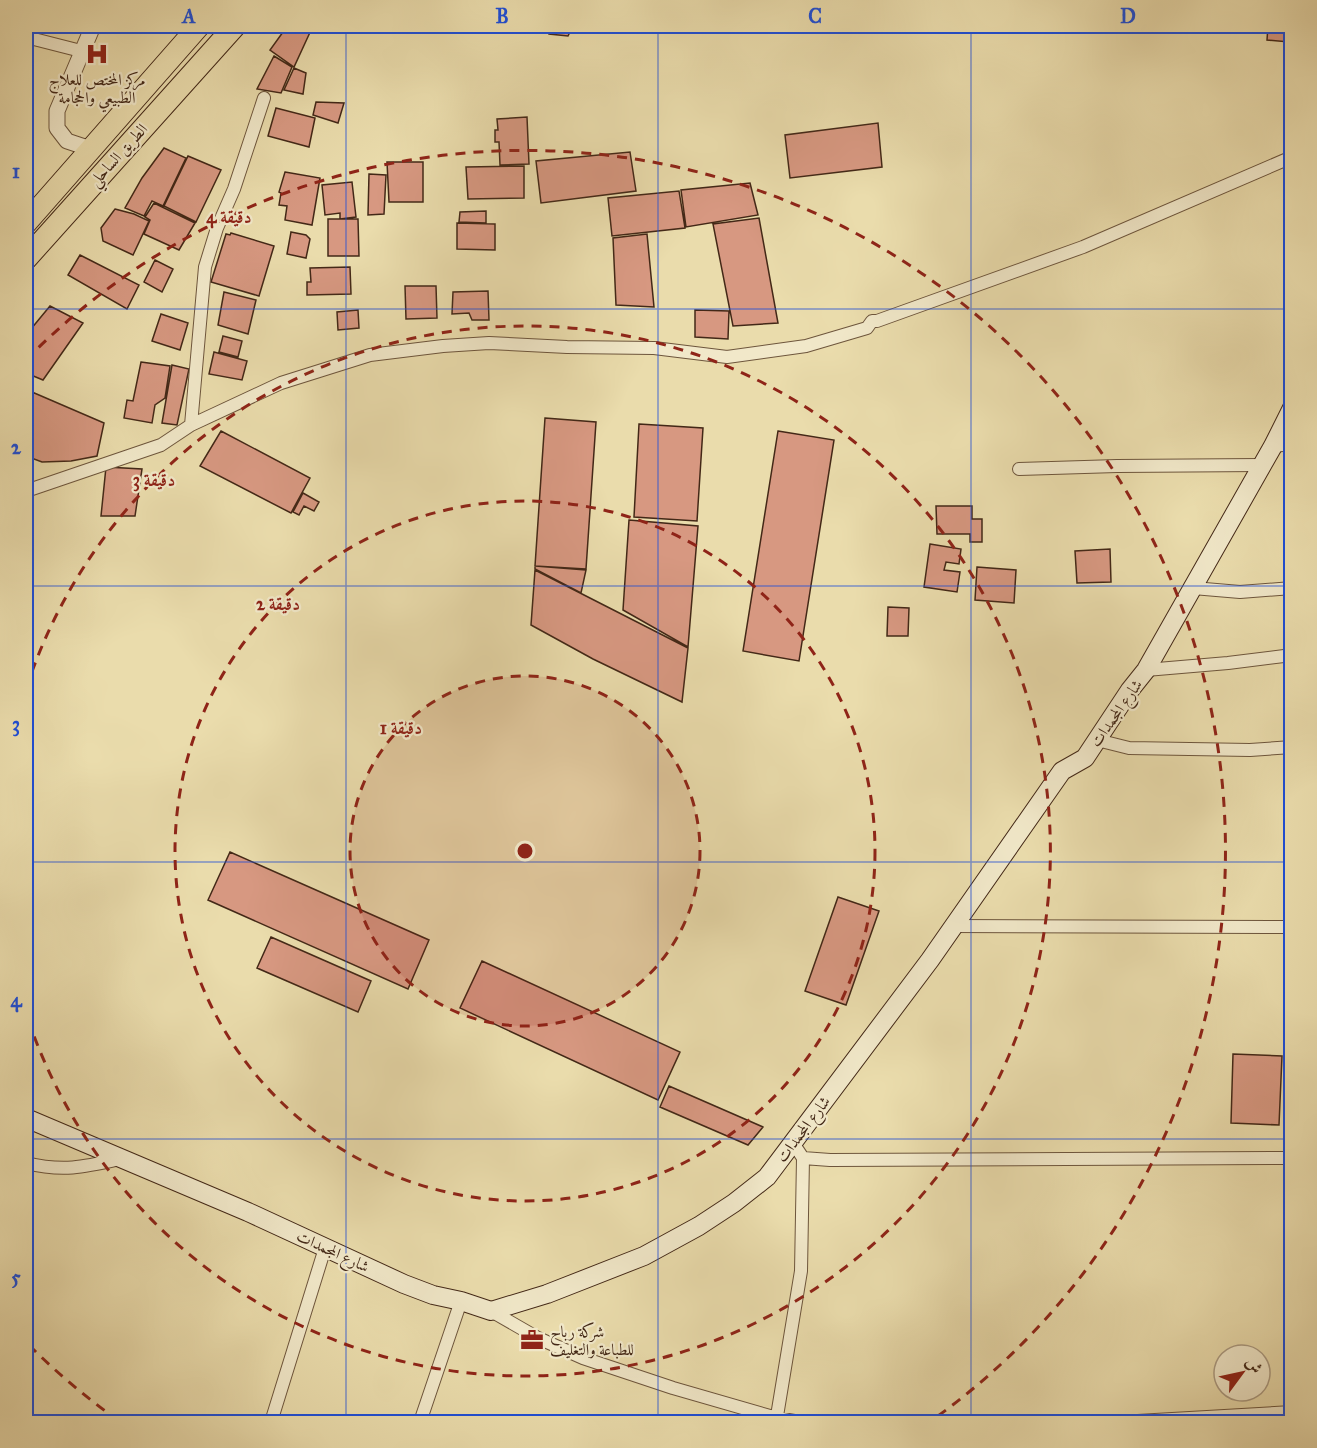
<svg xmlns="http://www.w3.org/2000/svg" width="1317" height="1448" font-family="'IM FELL Great Primer',Amiri,serif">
	<rect width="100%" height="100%" fill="#eadcac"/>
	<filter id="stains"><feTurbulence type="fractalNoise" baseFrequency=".00333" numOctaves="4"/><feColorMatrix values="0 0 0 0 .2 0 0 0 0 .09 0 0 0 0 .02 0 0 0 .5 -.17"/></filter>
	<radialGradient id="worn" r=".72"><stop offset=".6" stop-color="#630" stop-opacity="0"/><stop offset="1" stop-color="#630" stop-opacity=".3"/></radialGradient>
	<path fill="#d79881" stroke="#432817" stroke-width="1.5" d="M281 26 312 28 294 67 270 50 283 32 278 30Z
		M549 26H608L609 30H571L568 36 549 34Z
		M1268 26H1290L1289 42 1267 40Z
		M274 56 292 67 281 93 257 89Z
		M294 68 306 73 303 94 284 90Z
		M316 102 344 103 338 123 313 115Z
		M276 108 315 118 309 147 268 136Z
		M527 117 529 164 500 165 499 142H495V130H498L497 119Z
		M878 123 882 167 790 178 785 135Z
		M164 148 186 158 163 206 152 201 144 216 125 208 142 178Z
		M630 152 636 191 541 203 536 161Z
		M188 156 221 170 196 222 164 206Z
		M387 162H423V202H389Z
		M524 166V198L468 199 466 167Z
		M285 172 320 178 312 225 285 220 287 206 279 205 281 193 279 192Z
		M369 174 386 175 384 214 368 215Z
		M352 182 356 217 340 219V213L325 215 322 185Z
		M750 183 758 215 686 227 681 190Z
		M679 191 685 228 612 236 608 198Z
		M154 203 195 223 179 250 144 234 150 220 145 217Z
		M115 209 134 214 149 221 133 255 103 241 101 228Z
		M486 211V223L459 222 460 212Z
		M759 218 778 323 733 326 713 224Z
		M328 219H358L359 256H328Z
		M457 223 495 224V250L457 249Z
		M291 232 306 235 310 239 306 258 287 254Z
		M231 233 274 246 259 296 211 282 226 234 230 235Z
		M647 234 654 307 616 305 613 238Z
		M80 255 139 285 127 309 68 275Z
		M155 260 173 269 162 292 144 282Z
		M350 267 351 294 307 295V282H311L310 268Z
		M405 286H436L437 318 406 319Z
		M488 291 489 320H472L469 313 452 314 453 292Z
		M224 292 256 300 248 334 218 325Z
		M50 306 83 323 43 380 26 373V335Z
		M358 310 359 328 338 330 337 312Z
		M695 310 729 311 728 339 695 337Z
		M161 314 188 323 180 350 152 341Z
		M223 336 242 341 238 357 219 352Z
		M214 352 247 361 242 380 209 374Z
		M141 362 170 366 165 398 155 405 152 423 124 418 127 400 133 401Z
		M172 365 189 369 177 425 162 423Z
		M32 392 104 423 97 456 71 461 42 462 26 456V416Z
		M545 418 596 422 586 569 535 566Z
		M639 424 703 428 697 521 634 517Z
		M221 431 310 478 291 513 200 466Z
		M778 431 834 440 799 661 743 651Z
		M106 467 142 469 135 516H101Z
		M303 493 319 502 314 511 304 506 299 515 293 512Z
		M936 506H972V519H982V542H970V534H937Z
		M629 520 698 526 688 647 623 610Z
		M930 544 961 549 959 564 946 562 944 570 960 572 957 592 924 587Z
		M1110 549 1111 582 1077 583 1075 551Z
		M535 566 586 570 581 593 535 569Z
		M977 567 1016 570 1014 603 975 600Z
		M535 570 688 648 682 702 593 659 531 625Z
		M888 607 909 608 908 636H887Z
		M230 852 429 940 408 989 208 900Z
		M838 897 879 911 846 1005 805 991Z
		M271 937 371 981 358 1012 257 968Z
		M482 961 680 1052 658 1100 460 1008Z
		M1233 1054 1282 1056 1279 1125 1231 1123Z
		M669 1086 763 1127 748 1145 660 1107Z"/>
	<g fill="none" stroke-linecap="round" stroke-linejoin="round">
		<g stroke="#6d553c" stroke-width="14">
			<path id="minor" d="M26 37 81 51
				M191 425 205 267 217 228 234 189 264 98
				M1273 446 1292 444
				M1019 469 1117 466 1261 465
				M26 491 161 445 191 425 281 383 370 355 443 346 489 343 567 347 654 348 727 357 806 346 867 328 872 321H877L1083 247 1292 157
				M1193 588 1240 592 1292 588
				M1146 670 1228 663 1292 655
				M1097 740 1129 748 1250 750 1292 747
				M953 926 1292 927
				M793 1143 803 1158 830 1160 1292 1158
				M26 1163C63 1172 84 1167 120 1159
				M491 1311 538 1338 583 1358 673 1388 777 1418 800 1422
				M271 1422 325 1248
				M420 1422 461 1301
				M776 1422 801 1271 803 1158
				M1120 1422 1292 1412"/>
		</g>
		<g stroke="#6d553c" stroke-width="17">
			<path id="tertiary" d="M91 149 67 141 57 128V111L93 26"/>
		</g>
		<g stroke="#432817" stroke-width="20">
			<path id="secondary" d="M26 1118 248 1212 404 1284 433 1295 461 1301 491 1311 547 1294 644 1256 699 1226 734 1203 767 1177 930 960 1062 771 1085 758 1130 690 1146 670 1273 446 1292 408"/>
		</g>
		<g stroke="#432817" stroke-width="23">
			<path id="trunk" d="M26 223 199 26
				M26 259 235 26"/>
		</g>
		<use href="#minor" stroke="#f1e8c9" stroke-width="12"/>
		<use href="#tertiary" stroke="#f1e8c9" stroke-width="15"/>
		<use href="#secondary" stroke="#f1e8c9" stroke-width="18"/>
		<use href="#trunk" stroke="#eadcac" stroke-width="21"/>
	</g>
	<path fill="none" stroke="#1d4ed8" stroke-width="1.5" stroke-opacity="0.55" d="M346 26V1422M658 26V1422M971 26V1422M26 309H1292M26 586H1292M26 862H1292M26 1139H1292"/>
	<circle cx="525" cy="851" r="175" fill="#8f2418" fill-opacity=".12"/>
	<g fill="none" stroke="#8f2418" stroke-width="3" stroke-dasharray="10 8">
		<circle cx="525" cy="851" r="175"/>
		<circle cx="525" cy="851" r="350"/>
		<path d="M26 689A525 525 0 1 1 26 1013"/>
		<path d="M119 1421A700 700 0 0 1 26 1342M26 360A700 700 0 1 1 931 1421"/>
	</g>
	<defs>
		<g id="hospital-bare" transform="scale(1.8)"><path d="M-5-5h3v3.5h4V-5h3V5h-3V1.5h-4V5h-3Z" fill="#8f2418" stroke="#f1e8c9" stroke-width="2.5" paint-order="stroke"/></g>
		<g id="office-bare" transform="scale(1.8)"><path d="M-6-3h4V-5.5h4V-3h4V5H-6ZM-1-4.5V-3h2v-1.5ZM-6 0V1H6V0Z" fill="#8f2418" stroke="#f1e8c9" stroke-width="2.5" paint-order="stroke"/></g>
	</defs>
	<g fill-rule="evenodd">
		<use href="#hospital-bare" x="97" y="54"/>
		<use href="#office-bare" x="532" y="1340"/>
	</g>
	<g text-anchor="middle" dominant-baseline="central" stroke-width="4.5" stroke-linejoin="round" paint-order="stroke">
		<g font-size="16" fill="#432817" stroke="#f1e8c9">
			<text x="97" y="79">مركز المختص للعلاج<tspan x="97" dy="18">الطبيعي والحجامة</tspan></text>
			<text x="550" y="1331" text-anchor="start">شركة رباح<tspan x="550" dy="18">للطباعة والتغليف</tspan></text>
		</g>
		<g font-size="16" fill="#432817" stroke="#f1e8c9">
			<text transform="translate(118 155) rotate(-48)">الطريق الساحلي</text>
			<text transform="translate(1116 713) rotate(-55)">شارع المجمدات</text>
			<text transform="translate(803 1129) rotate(-53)">شارع المجمدات</text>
			<text transform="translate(333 1251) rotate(25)">شارع المجمدات</text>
		</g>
	</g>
	<circle cx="525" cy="851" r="9" fill="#8f2418" stroke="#f1e8c9" stroke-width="3"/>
	<g font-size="18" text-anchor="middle" font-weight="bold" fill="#8f2418" stroke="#f1e8c9" stroke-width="4.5" stroke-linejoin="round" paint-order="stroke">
		<text x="229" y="223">4 دقيقة</text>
		<text x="154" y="486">3 دقيقة</text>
		<text x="278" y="610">2 دقيقة</text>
		<text x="401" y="734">1 دقيقة</text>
	</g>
	<rect width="1317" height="1448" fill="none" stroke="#eadcac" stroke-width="66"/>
	<g transform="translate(1242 1373) rotate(57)"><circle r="28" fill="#f1e8c9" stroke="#ab9b82" stroke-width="1.5"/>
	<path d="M0-4.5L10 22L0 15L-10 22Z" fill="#8f2418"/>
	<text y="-9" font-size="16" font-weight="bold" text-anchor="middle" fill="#432817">ش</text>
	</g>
	<rect x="33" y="33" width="1251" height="1382" fill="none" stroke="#1d4ed8" stroke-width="2"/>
	<g font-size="20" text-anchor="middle" font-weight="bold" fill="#1d4ed8">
		<text x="189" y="23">A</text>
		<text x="502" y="23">B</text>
		<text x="815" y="23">C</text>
		<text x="1128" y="23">D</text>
		<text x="16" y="178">1</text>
		<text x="16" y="454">2</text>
		<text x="16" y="731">3</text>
		<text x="16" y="1007">4</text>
		<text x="16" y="1284">5</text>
	</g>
	<rect width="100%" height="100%" filter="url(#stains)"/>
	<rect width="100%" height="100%" fill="url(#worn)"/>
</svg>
